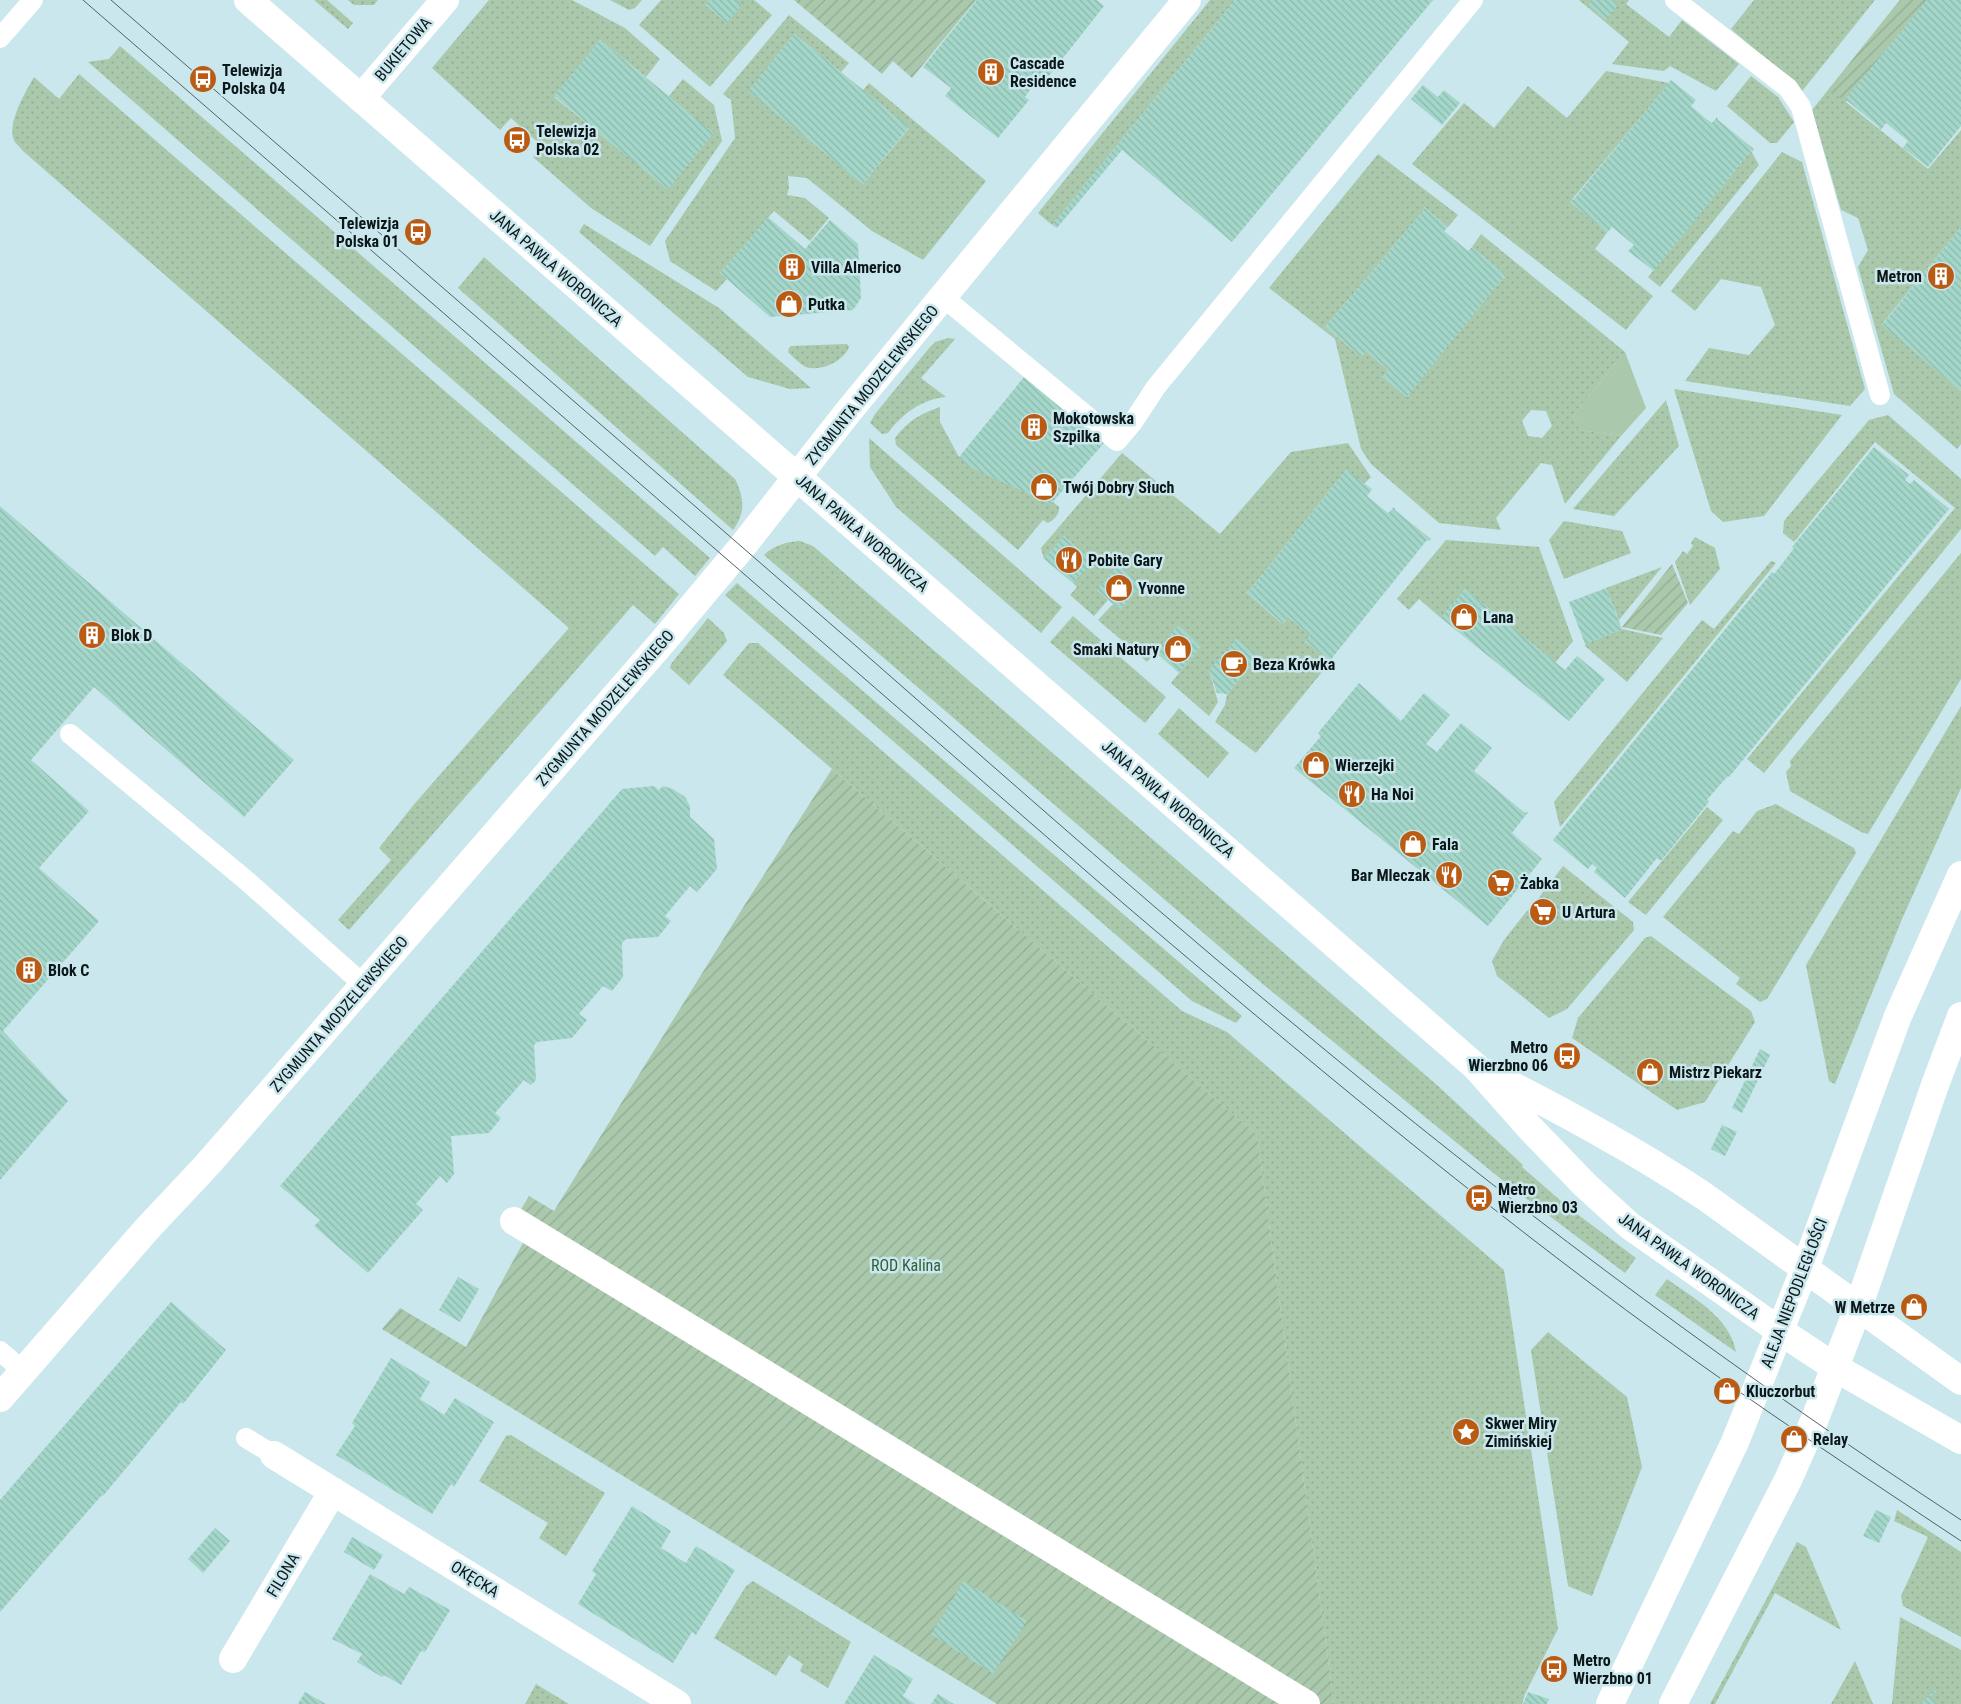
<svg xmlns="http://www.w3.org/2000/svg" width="1961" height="1704" font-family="'Roboto Condensed',sans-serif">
	<defs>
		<pattern id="grass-dots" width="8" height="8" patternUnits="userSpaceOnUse" patternTransform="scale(1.25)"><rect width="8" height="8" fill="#aac8ab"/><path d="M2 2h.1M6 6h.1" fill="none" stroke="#91ab93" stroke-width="1.8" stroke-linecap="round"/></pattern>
		<pattern id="garden-furrows" width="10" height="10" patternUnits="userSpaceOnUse" patternTransform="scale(1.25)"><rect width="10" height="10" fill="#aac8ab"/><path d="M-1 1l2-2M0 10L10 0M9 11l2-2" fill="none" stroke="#91ab93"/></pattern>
		<pattern id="building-back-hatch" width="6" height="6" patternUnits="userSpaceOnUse" patternTransform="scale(1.25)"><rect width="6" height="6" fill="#a4d7ca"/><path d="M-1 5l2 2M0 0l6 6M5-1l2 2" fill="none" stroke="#8cb8ad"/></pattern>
	</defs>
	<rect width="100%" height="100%" fill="#c9e7ed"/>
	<path fill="url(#grass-dots)" fill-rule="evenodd" d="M314 0H327L353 23 348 29Z
		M348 0H378L374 5H354Z
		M489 0H572L625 28 660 59 646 77 600 40 554 97 668 189 669 96 683 79 714 105 722 141 650 246 591 208 533 157 543 147 511 118 500 130 432 68Z
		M610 0H642L635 8 629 10Z
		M661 0H754L772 15 710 87 639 25Z
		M1210 0H1235L1052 225 1038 213Z
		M1579 0H1629L1626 4 1669 37 1682 20 1739 64 1716 91 1670 66 1664 71 1612 64 1629 42Z
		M1754 0H1875L1799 95 1792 81 1731 29Z
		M1900 0H1929L1846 102 1928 169 1961 130V227L1882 324 1961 391V444L1957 449 1894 394 1858 267 1868 250 1858 218 1841 210 1812 110Z
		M789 15 849 63 841 72 794 34 749 91 863 184 909 128 863 90 869 83 986 181 923 260 872 231 807 178 788 176 789 188 787 195 805 198 829 218 810 241 774 211 720 273 727 279 716 291 670 261 665 241 735 138 731 100 723 94Z
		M120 46 710 558 695 576 663 547 655 556 88 62 109 59Z
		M1606 71 1669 83 1570 202 1605 231 1606 234 1595 249 1653 296 1626 330 1412 164 1464 103 1494 128 1528 86 1567 118Z
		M79 74 679 594 655 624 633 605 349 930 338 920 391 860 379 848 416 802 569 628 23 151C21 148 17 145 15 142 5 126 26 91 34 77L59 99Z
		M1751 76 1778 97 1794 122 1777 143H1770L1727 106Z
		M1751 151 1759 165 1660 287 1648 277Z
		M1782 152 1802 162 1865 389 1850 406 1685 381 1709 348 1749 355 1775 325 1761 287 1721 279 1695 311 1671 291Z
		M1378 154 1458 215 1448 227 1424 207V210L1325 327 1361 357 1366 351 1388 370 1383 377 1407 397 1409 396 1408 394 1504 277 1506 278 1507 276 1472 247 1481 234 1625 352 1573 415 1580 430 1621 436 1565 504 1552 465 1541 463 1496 518 1501 530 1439 523 1371 464 1361 449 1335 339 1269 288ZM1531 410 1546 411 1552 426 1542 438 1528 436 1522 421Z
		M584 224 719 308 811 388 790 389 748 377 579 232Z
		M484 257 735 479C744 497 746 513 733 530L458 288Z
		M948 338 955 339 921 378 946 397C922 399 902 414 888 433L882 434 870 423 875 414 930 347 935 342Z
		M847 344 849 347C844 361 821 372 806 367 800 364 793 357 788 352L789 348 791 346Z
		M1674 389 1842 415 1764 516 1723 522 1711 511Z
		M1666 400 1679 446 1614 516 1573 509Z
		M940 407V422L959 457 971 467 1051 504 1053 502 1059 507C1060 514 1054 520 1048 523L1043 520 1018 550 896 445 895 438C908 421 920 414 940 407Z
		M1888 415 1961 479V529L1764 773 1747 759 1955 508 1875 442 1794 542 1783 533 1784 521 1869 420Z
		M869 438 1062 607 1041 633 896 507 870 467Z
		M1348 443 1371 477 1364 484 1346 470 1249 591 1246 592 1280 622 1283 624 1288 617 1310 635 1305 642 1331 661 1256 753 1215 722 1225 705 1227 694 1258 657 1209 670 1218 702 1209 716 1171 683 1201 646 1178 626 1147 662 1098 620 1113 604 1120 610 1141 585 1119 565 1097 590 1108 600 1094 616 1070 595 1077 587 1073 583 1092 561 1064 536 1044 559 1041 548 1122 453 1220 534 1291 452Z
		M1564 521 1622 531 1631 553 1564 579 1549 540Z
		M1695 537 1715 548 1720 569 1690 605 1675 562 1683 551 1687 554 1693 546 1691 543Z
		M1446 540 1539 547 1573 641 1555 663 1465 589 1441 618 1419 599 1409 610 1397 599Z
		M800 541 813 546 1438 1086 1523 1165 1522 1167 1569 1208 1636 1258 1625 1273 1507 1184 1264 985 764 555C775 545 785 542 800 541Z
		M1961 553V679L1868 834 1861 832 1790 791 1786 772 1791 766 1790 761Z
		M1771 561 1776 563 1560 827 1554 802 1702 620 1714 629Z
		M1662 567 1619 620 1606 588Z
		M737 583 1242 1016 1236 1023 1192 1001 725 595Z
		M1073 616 1166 697 1145 723 1050 642Z
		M708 618 724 633 727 641 689 685 670 668 671 664Z
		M1622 629 1663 638 1627 682 1585 646V644Z
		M749 643H758L1182 1011 1227 1032 1504 1270 1558 1629 1525 1694 1522 1704H1334L1257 1135 723 675Z
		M1961 706V788L1902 919 1835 1084 1829 1081 1806 965Z
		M1179 708 1229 753 1208 778 1158 734Z
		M1776 804 1854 848 1856 853 1767 999 1760 1002 1736 984 1740 978 1663 917 1733 831 1739 834 1757 811Z
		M1707 807 1723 820 1646 915 1628 902Z
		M1563 866 1633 922 1634 930 1567 1009 1549 1018 1497 976 1492 961 1504 940 1526 912 1546 928 1560 911 1541 895Z
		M1651 936 1751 1011 1755 1022 1705 1102 1677 1110 1572 1038 1578 1018 1645 938Z
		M1667 1279C1693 1298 1730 1317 1736 1352L1655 1295Z
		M1548 1332 1627 1397 1642 1467 1592 1596 1568 1586 1531 1350Z
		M511 1435 605 1493 566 1556 539 1538 548 1523 479 1481 506 1436Z
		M1897 1510 1961 1552V1637L1903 1606 1901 1596 1928 1537 1894 1521Z
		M1797 1542 1806 1547 1841 1630 1775 1593 1715 1704H1710Z
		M753 1581 851 1642 828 1688 800 1671 803 1664 789 1655 776 1676 714 1638 746 1586Z
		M1900 1617 1961 1650V1704H1892Z
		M1855 1661 1873 1704H1831Z
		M536 1684 569 1704H525Z"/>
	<path fill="#aac8ab" d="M1625 352 1646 408 1621 436 1580 430 1573 415Z"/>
	<path fill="url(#garden-furrows)" d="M794 0H976L912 78 893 61 882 74Z
		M1900 0H1929L1846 102 1829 89Z
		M1672 564 1688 603 1661 635 1622 627Z
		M832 769 1257 1135 1334 1704H997L382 1329 400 1308 466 1347 524 1241 508 1231 529 1196 554 1211 749 898Z"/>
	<path fill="url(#building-back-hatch)" d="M709 0H736L742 5 726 23 705 5Z
		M977 0H1097L1104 6 1045 81 1040 77 1034 84 1025 97 1029 100 998 138 945 96 951 88 923 67Z
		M1235 0H1433L1232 242 1122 150 1057 228 1052 225Z
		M1592 0H1612L1618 5 1606 20 1588 5Z
		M1927 0H1961V126L1928 167 1903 148 1908 141 1886 123 1880 131 1879 127 1845 99Z
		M794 34 909 127 863 184 748 91Z
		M600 40 714 133 668 190 554 96Z
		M1671 80 1696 100 1691 106 1705 118 1712 123 1717 117 1718 120 1754 149 1752 152 1751 151 1654 271 1628 251 1634 245 1612 227 1606 234 1605 231 1570 202 1572 199 1573 200Z
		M1423 85 1438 97 1444 90 1460 103 1442 125 1411 99Z
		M1424 207 1448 227 1444 231 1468 251 1472 247 1507 276 1506 278 1504 277 1407 397 1383 377 1388 370 1366 351 1361 357 1325 327 1424 210Z
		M768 217 805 249 830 220 858 244 861 298 853 310 770 317 720 273Z
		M1961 227V391L1882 325Z
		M1024 377 1104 443 1051 504 970 467 959 457Z
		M1874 447 1909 475 1905 480 1910 484 1914 480 1949 509 1729 777 1728 776 1718 787 1707 800 1709 802 1661 861 1657 858 1625 898 1594 872 1597 868 1592 864 1588 869 1553 840 1772 572 1774 574 1785 560 1794 548 1792 547Z
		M1346 470 1372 489 1367 496 1388 513 1394 507 1395 510 1431 539 1429 541 1427 540 1332 658 1333 659 1331 661 1305 642 1310 635 1288 617 1283 624 1246 592 1248 590 1249 591Z
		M0 506 294 760 244 817 94 687 31 760 89 811 39 868 99 921 3 1031 68 1101 0 1180Z
		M1064 536 1093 561 1073 583 1044 559Z
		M1119 565 1142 585 1120 610 1097 590Z
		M1606 588 1622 629 1585 644 1569 602Z
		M1465 589 1565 670 1577 656 1605 679 1569 721 1441 618Z
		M1178 626 1201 646 1179 673 1155 652Z
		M1237 638 1258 657 1227 694 1217 693 1209 670Z
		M1359 683 1401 721 1424 693 1450 715 1426 744 1437 752 1461 723 1492 748 1474 771 1525 813 1529 811 1512 833 1542 859 1488 926 1294 768 1321 736 1318 733Z
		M654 786 659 790 663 786 673 789 685 797 690 806V817L714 839 717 869 697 892 690 886 665 916 671 921 658 937 626 939 622 943 623 977 612 991 603 986 579 1014 587 1020 572 1038 537 1042 534 1045 536 1080 531 1085 524 1080 495 1113 501 1118 489 1133 451 1136 454 1174 447 1183 440 1176 416 1204 423 1210 368 1273 314 1226 320 1220 280 1186 622 789Z
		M1541 895 1561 911 1546 928 1526 912Z
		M1760 1049 1770 1055 1742 1113 1732 1108Z
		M1722 1125 1737 1132 1725 1156 1711 1149Z
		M458 1277 479 1289 460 1322 439 1310Z
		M171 1302 226 1350 183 1404 181 1402 103 1496 102 1495 94 1504 0 1612V1500Z
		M391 1358 430 1382 420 1399 444 1415 455 1398 494 1422 454 1487 451 1484 432 1514 336 1455 355 1426 352 1423Z
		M632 1506 671 1531 661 1548 686 1563 696 1546 735 1570 696 1635 692 1632 673 1663 578 1604 596 1574 592 1571Z
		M1876 1510 1891 1517 1879 1543 1863 1536Z
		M215 1528 230 1541 203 1573 188 1559Z
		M352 1537 383 1555 374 1570 344 1552Z
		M370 1574 404 1594 409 1587 450 1610 425 1652 421 1651 401 1685 384 1675 382 1677 357 1662 362 1654 332 1639Z
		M964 1581 1027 1621 993 1674 931 1634Z
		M874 1655 913 1679 903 1696 915 1704H844Z
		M1935 1690 1937 1691 1930 1697 1937 1704H1920Z
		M305 1692 326 1704H298Z
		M1528 1692 1549 1699 1547 1704H1523Z
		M938 1694 954 1704H931Z"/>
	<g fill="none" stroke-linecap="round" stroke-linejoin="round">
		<path stroke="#fff" stroke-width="20" d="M1675 0 1788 88 1801 107 1880 395
			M0 38 33 0
			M943 297 1117 441 1133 422 1156 387 1473 0
			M70 734 247 881 364 985
			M0 1351 23 1371
			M246 1438 274 1455"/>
		<path stroke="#fff" stroke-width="28" d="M361 98 445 0
			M514 1221 1306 1704
			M0 1398 146 1230 207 1165 665 639 742 547 848 412 1187 0
			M274 1455 677 1704
			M233 1659 333 1491"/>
		<path stroke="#fff" stroke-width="28" d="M248 0 1476 1067 1530 1128 1585 1185 1630 1226 1780 1331 1836 1368 1961 1440
			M1488 1073C1562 1111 1635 1150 1704 1196L1961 1381
			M1610 1704 1735 1442 1805 1268 1898 1016 1961 875
			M1673 1704 1788 1480 1814 1421 1858 1308 1935 1085 1961 1016"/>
		<path stroke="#506265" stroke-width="1" d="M83 0 1124 904C1299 1053 1475 1200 1660 1335 1758 1407 1860 1474 1961 1541
			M111 0C356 213 603 426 848 639 1011 782 1173 926 1341 1063 1539 1226 1746 1379 1961 1520"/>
	</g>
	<defs>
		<g id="building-disc" transform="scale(1.4375)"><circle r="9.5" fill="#ba5b13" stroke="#c9e7ed"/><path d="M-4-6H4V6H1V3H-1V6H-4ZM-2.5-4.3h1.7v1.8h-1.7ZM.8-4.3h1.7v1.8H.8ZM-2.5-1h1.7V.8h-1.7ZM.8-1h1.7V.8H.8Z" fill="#fff"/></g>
		<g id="bus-disc" transform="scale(1.4375)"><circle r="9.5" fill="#ba5b13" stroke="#c9e7ed"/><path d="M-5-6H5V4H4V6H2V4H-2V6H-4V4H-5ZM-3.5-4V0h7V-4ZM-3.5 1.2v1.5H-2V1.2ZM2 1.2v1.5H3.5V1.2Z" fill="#fff"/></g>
		<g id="shop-disc" transform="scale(1.4375)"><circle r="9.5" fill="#ba5b13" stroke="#c9e7ed"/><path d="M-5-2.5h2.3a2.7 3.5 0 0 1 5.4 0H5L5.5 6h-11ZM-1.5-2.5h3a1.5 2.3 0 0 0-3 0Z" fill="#fff"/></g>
		<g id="restaurant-disc" transform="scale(1.4375)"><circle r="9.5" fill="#ba5b13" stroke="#c9e7ed"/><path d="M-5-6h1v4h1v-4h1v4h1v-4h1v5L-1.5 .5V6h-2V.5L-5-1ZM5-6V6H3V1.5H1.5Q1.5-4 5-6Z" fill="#fff"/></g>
		<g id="cafe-disc" transform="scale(1.4375)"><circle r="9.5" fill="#ba5b13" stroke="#c9e7ed"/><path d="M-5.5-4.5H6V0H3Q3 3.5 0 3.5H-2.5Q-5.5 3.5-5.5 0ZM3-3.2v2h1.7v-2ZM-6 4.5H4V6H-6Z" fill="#fff"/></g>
		<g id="supermarket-disc" transform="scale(1.4375)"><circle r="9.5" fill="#ba5b13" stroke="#c9e7ed"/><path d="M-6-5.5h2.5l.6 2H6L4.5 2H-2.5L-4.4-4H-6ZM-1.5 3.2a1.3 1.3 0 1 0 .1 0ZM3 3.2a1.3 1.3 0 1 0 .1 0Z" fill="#fff"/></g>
		<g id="sight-disc" transform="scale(1.4375)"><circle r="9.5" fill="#ba5b13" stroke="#c9e7ed"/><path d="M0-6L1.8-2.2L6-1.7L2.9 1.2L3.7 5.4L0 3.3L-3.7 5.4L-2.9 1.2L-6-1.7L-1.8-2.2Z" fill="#fff"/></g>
	</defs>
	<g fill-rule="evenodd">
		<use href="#building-disc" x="991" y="72"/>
		<use href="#bus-disc" x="203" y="79"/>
		<use href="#bus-disc" x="517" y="140"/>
		<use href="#bus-disc" x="418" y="232"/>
		<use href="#building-disc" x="792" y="267"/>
		<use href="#building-disc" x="1941" y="276"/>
		<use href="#shop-disc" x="789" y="304"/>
		<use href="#building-disc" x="1034" y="427"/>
		<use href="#shop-disc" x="1044" y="487"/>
		<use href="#restaurant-disc" x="1069" y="560"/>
		<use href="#shop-disc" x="1119" y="588"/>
		<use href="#shop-disc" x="1464" y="617"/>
		<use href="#building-disc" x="92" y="635"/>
		<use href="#shop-disc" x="1178" y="649"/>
		<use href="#cafe-disc" x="1234" y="664"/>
		<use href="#shop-disc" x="1316" y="765"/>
		<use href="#restaurant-disc" x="1352" y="794"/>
		<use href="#shop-disc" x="1413" y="844"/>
		<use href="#restaurant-disc" x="1449" y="875"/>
		<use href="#supermarket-disc" x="1501" y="883"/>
		<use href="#supermarket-disc" x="1543" y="912"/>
		<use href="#building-disc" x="29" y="970"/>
		<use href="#bus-disc" x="1567" y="1056"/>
		<use href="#shop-disc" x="1650" y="1072"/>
		<use href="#bus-disc" x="1479" y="1198"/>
		<use href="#shop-disc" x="1914" y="1307"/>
		<use href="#shop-disc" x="1727" y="1391"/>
		<use href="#sight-disc" x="1466" y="1432"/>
		<use href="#shop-disc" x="1794" y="1439"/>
		<use href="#bus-disc" x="1554" y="1669"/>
	</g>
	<g text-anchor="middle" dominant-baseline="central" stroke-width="5" stroke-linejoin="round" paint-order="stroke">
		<g font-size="16" fill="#0c1719" stroke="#c9e7ed">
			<text transform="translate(403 49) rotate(-50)">BUKIETOWA</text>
			<text transform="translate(556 268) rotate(41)">JANA PAWŁA WORONICZA</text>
			<text transform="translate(872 385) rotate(-51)">ZYGMUNTA MODZELEWSKIEGO</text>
			<text transform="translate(862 533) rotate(41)">JANA PAWŁA WORONICZA</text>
			<text transform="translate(605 708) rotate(-49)">ZYGMUNTA MODZELEWSKIEGO</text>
			<text transform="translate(1168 799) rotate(41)">JANA PAWŁA WORONICZA</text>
			<text transform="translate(339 1014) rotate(-49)">ZYGMUNTA MODZELEWSKIEGO</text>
			<text transform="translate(1689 1266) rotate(36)">JANA PAWŁA WORONICZA</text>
			<text transform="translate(1794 1293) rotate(-69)">ALEJA NIEPODLEGŁOŚCI</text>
			<text transform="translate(283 1575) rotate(-59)">FILONA</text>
			<text transform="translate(475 1579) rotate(32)">OKĘCKA</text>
		</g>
		<g font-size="16" font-weight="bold" fill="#0c1719" stroke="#c9e7ed" text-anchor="start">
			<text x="1010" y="63">Cascade<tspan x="1010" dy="18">Residence</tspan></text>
			<text x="222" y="70">Telewizja<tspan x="222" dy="18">Polska 04</tspan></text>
			<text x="536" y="131">Telewizja<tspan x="536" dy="18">Polska 02</tspan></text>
			<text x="399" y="223" text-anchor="end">Telewizja<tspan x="399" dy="18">Polska 01</tspan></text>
			<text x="811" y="267">Villa Almerico</text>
			<text x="1922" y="276" text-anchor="end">Metron</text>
			<text x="808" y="304">Putka</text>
			<text x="1053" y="418">Mokotowska<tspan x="1053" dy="18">Szpilka</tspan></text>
			<text x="1063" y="487">Twój Dobry Słuch</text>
			<text x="1088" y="560">Pobite Gary</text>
			<text x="1138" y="588">Yvonne</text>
			<text x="1483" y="617">Lana</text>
			<text x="111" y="635">Blok D</text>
			<text x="1159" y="649" text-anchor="end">Smaki Natury</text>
			<text x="1253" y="664">Beza Krówka</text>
			<text x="1335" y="765">Wierzejki</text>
			<text x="1371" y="794">Ha Noi</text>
			<text x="1432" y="844">Fala</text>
			<text x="1430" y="875" text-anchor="end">Bar Mleczak</text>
			<text x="1520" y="883">Żabka</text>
			<text x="1562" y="912">U Artura</text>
			<text x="48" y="970">Blok C</text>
			<text x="1548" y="1047" text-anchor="end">Metro<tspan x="1548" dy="18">Wierzbno 06</tspan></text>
			<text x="1669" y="1072">Mistrz Piekarz</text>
			<text x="1498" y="1189">Metro<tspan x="1498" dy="18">Wierzbno 03</tspan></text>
			<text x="1895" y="1307" text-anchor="end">W Metrze</text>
			<text x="1746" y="1391">Kluczorbut</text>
			<text x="1485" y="1423">Skwer Miry<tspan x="1485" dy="18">Zimińskiej</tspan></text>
			<text x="1813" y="1439">Relay</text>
			<text x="1573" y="1660">Metro<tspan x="1573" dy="18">Wierzbno 01</tspan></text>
		</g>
		<g font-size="16" fill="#316036" stroke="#c9e7ed">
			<text x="906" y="1265">ROD Kalina</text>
		</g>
	</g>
</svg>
